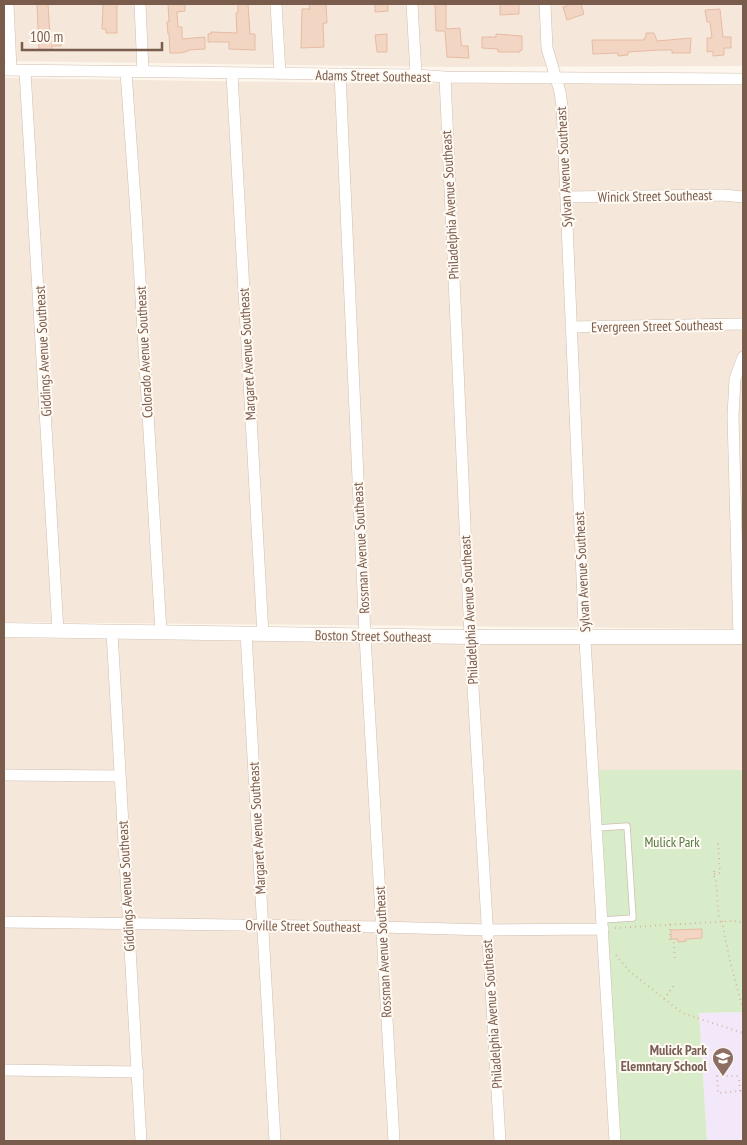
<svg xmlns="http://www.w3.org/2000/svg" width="747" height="1145" font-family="'PT Sans Narrow',sans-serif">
	<rect width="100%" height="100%" fill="#fdf6ec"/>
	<path fill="#f5e8da" d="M4 4H743V66L448 67 4 61Z
		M4 78 349 83 743 84V629L4 622Z
		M4 638 420 643H743V770H599L622 1141H4Z"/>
	<path fill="#f3e8fa" d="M743 1012V1141H707L699 1013Z"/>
	<path fill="#d8ecc9" d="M599 770H743V1012L699 1013 707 1141H621L603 942Z"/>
	<path fill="#f3d5c3" stroke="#e6bba3" d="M37 4H48L50 37H61V46H52V50H39Z
		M103 4H117V33H106V29H102Z
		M168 4H185V11L177 12 178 27H182V39L205 37V49L188 50V51L181 53H170L169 34H168L167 22H169Z
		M238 4H248L250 34H255V50L229 49V42H208V34H211V32L237 33 236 13H238Z
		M309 4H326L327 23H323L324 47 301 48 302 9H310Z
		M375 4H388V11L375 12Z
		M435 4H446V29L460 28 461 42 462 46H468L469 58 447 57 445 31H436Z
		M500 4H519V14L500 15Z
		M567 4H581L584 14 567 20 563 7 567 6Z
		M720 9 723 37H731V48H724V55L713 56V51L707 52V38H712L710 22H707L705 10Z
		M646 33H654L657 41 691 38 690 53H672V50H659L628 52V55L618 56V53L593 54 592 40H644V38H646Z
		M387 34V52H377L375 35Z
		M496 34 522 36V50H520V52H498V49L482 48V37H496Z
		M702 929V938L689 939H686V941L678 942V939H671V930Z"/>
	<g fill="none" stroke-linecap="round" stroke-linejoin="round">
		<g stroke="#d1beb0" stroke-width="7">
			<path id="service" d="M597 828 627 826 633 918 602 920"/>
		</g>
		<g stroke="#d1beb0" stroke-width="12">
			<path id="minor" d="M8 4 11 70
				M140 4 143 72
				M276 4 280 74
				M412 4 416 75
				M545 4 547 48 560 92 562 106 584 624 615 1141
				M4 70 416 75 445 77 743 79
				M25 71 58 631
				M126 72 136 213 161 632
				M232 74 263 635
				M340 74 365 636 394 1141
				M445 77 470 637 500 1141
				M566 197 723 195 743 197
				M571 327 743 324
				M112 632 141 1141
				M246 634 275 1141
				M739 637 733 416 735 379 743 357
				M4 775 120 776
				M4 922 382 927 487 930 603 929
				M4 1070 138 1072"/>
		</g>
		<g stroke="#d1beb0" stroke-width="15">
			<path id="tertiary" d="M4 630 470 637H743"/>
		</g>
		<path stroke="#d9b8a5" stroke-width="2" stroke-dasharray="1 4" stroke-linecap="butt" d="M714 871V878L716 881 719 920
			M714 874 720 873 718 844H717
			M722 921 729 957 743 1009
			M670 924V940L674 943 675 960
			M615 928 731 921 743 922
			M616 955 628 970 682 1013 743 1033
			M664 999 673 987V984
			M740 1091 739 1079 737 1076H717L718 1093 740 1091H743"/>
		<use href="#service" stroke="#fff" stroke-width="5.5"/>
		<use href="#minor" stroke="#fff" stroke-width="11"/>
		<use href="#tertiary" stroke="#fff" stroke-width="14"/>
	</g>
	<defs>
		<g id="school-pin" transform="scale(1.125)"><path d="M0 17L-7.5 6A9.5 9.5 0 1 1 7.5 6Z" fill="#8d6e63" stroke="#fffaf3"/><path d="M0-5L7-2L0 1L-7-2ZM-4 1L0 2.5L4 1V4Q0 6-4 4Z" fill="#fff"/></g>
	</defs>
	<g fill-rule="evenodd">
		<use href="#school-pin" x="723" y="1058"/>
	</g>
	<g text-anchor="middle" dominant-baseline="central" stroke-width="4" stroke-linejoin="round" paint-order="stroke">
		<g font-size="14" fill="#7a5c4d" stroke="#fffaf3">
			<text transform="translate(373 76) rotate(1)">Adams Street Southeast</text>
			<text transform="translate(564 167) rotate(-93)">Sylvan Avenue Southeast</text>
			<text transform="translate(655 196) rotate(-1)">Winick Street Southeast</text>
			<text transform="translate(450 205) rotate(-93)">Philadelphia Avenue Southeast</text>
			<text transform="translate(657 326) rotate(-1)">Evergreen Street Southeast</text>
			<text transform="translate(43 351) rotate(-93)">Giddings Avenue Southeast</text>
			<text transform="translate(144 352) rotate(-93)">Colorado Avenue Southeast</text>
			<text transform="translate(247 354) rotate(-93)">Margaret Avenue Southeast</text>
			<text transform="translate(361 548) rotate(-93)">Rossman Avenue Southeast</text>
			<text transform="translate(582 572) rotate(-93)">Sylvan Avenue Southeast</text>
			<text transform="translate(469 610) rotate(-93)">Philadelphia Avenue Southeast</text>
			<text transform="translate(373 636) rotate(1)">Boston Street Southeast</text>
			<text transform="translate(257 828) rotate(-93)">Margaret Avenue Southeast</text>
			<text transform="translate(126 886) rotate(-93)">Giddings Avenue Southeast</text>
			<text transform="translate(303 926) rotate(1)">Orville Street Southeast</text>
			<text transform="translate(383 952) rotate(-93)">Rossman Avenue Southeast</text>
			<text transform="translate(492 1014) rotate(-94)">Philadelphia Avenue Southeast</text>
		</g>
		<g font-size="14" fill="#537a41" stroke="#fffaf3">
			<text x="672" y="842">Mulick Park</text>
		</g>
		<g font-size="14" font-weight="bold" fill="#785e54" stroke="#fffaf3" text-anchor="end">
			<text x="707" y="1050">Mulick Park<tspan x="707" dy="16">Elemntary School</tspan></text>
		</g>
	</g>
	<rect width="747" height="1145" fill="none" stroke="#7a5c4d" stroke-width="10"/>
	<path d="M22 42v8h140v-8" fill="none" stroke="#7a5c4d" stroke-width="2.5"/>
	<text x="30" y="42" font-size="15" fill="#7a5c4d" stroke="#fffaf3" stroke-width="4" paint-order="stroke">100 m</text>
</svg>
